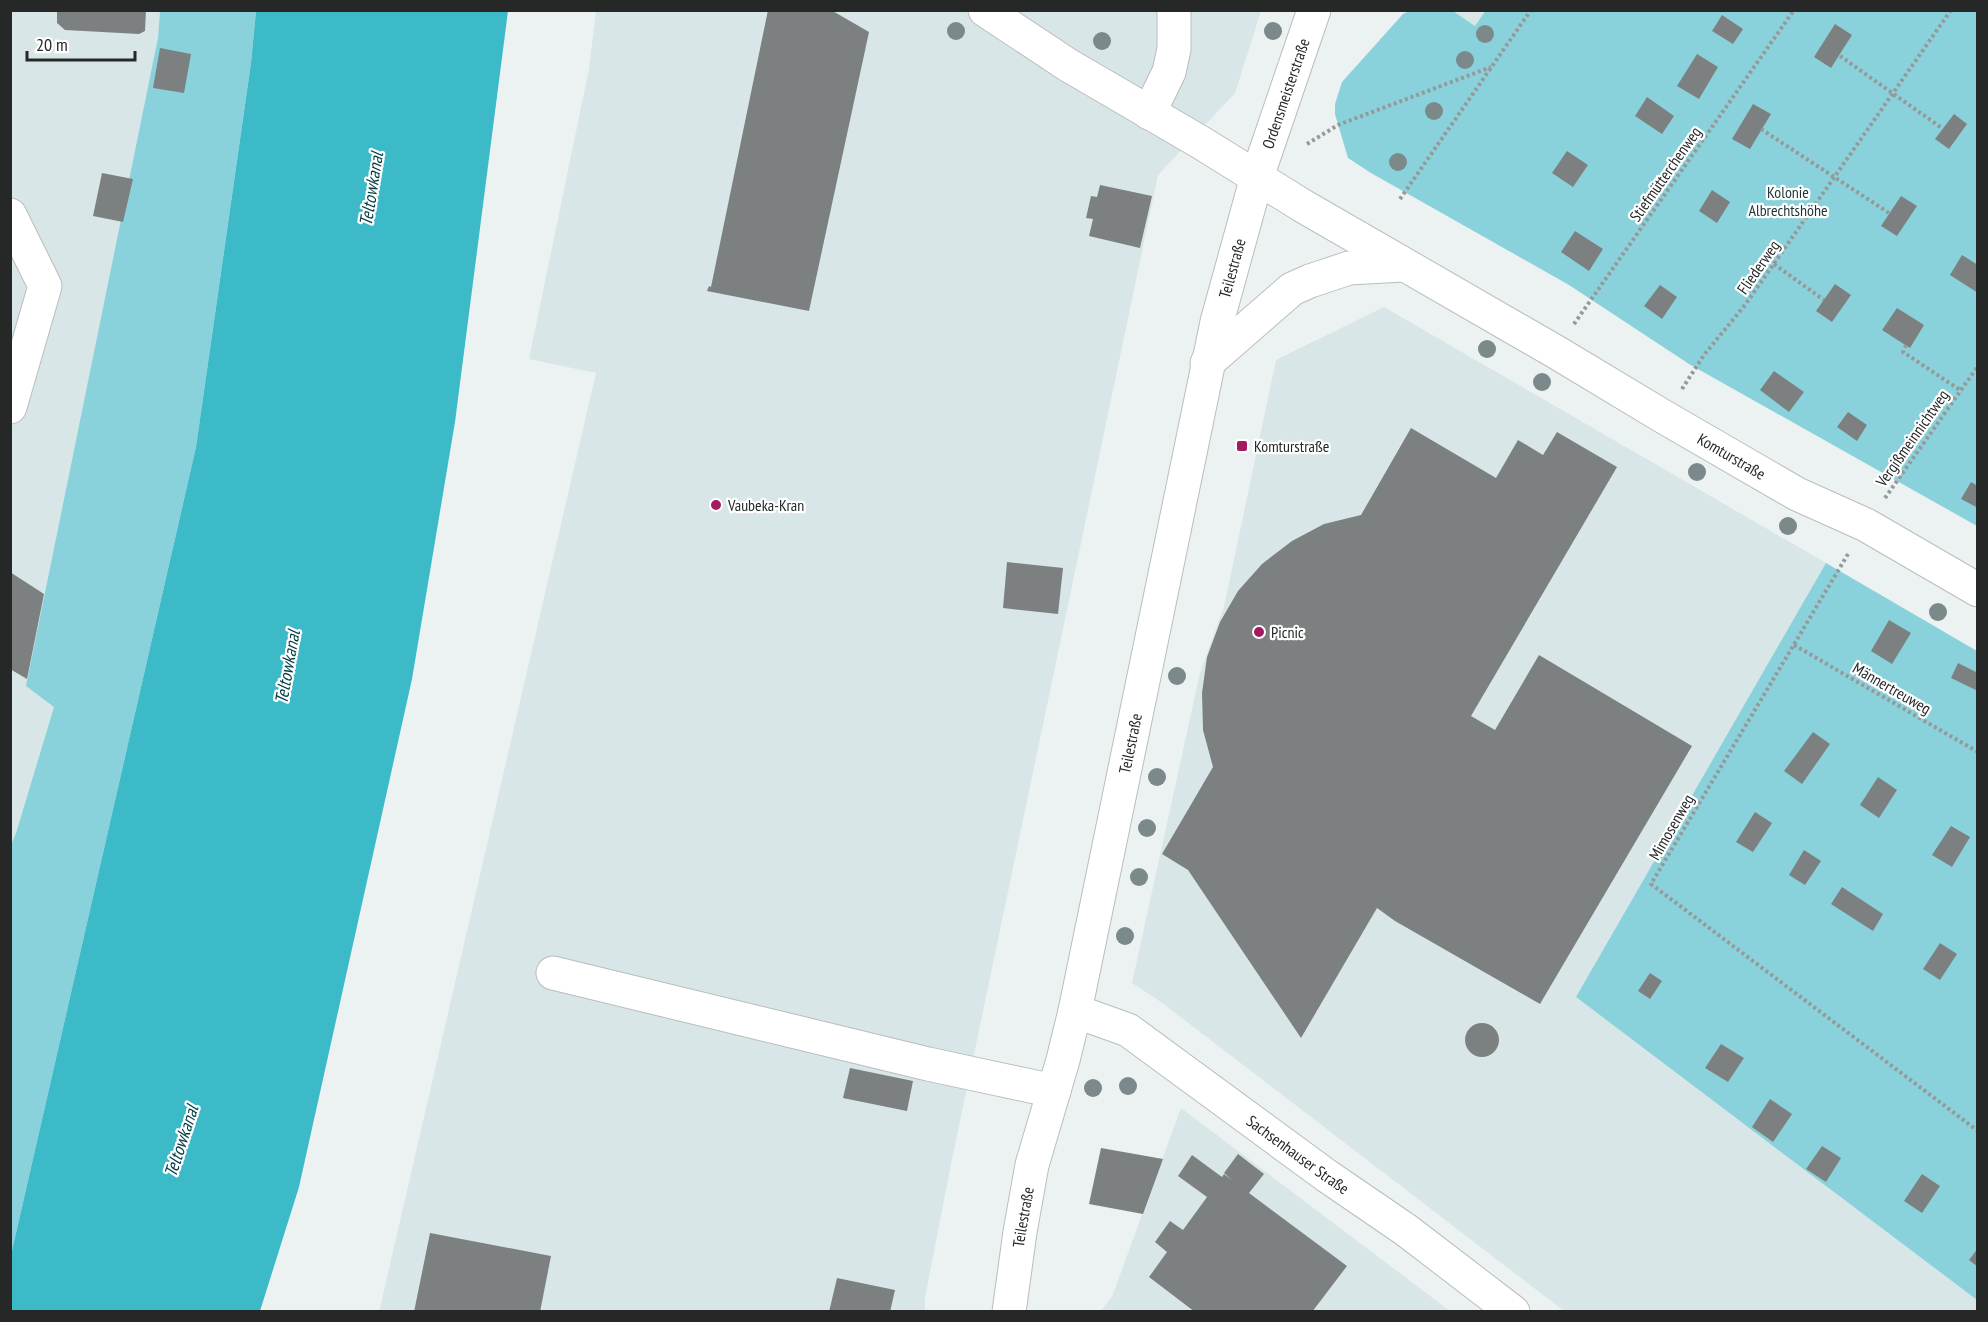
<svg xmlns="http://www.w3.org/2000/svg" width="1988" height="1322" font-family="'PT Sans Narrow',sans-serif">
	<rect width="100%" height="100%" fill="#ecf1f1"/>
	<path fill="#d8e6e8" d="M11 11H160L158 38 54 707 16 833 11 845Z
		M596 11H1261L1235 93 1158 175 951 1164 925 1298V1311L379 1312 596 373 529 359 589 69Z
		M1453 11H1486L1475 26Z
		M1384 307 1826 563 1577 997 1977 1300V1311H1564L1161 1002 1132 983 1200 673 1224 607 1276 360Z
		M1181 1108 1450 1311 1100 1312 1112 1297Z"/>
	<path fill="#8ad2db" d="M1486 10 1977 11V526L1689 364 1569 285 1371 173 1348 158 1335 114V104L1342 82 1403 14 1409 11H1453L1475 26Z
		M160 11H256L251 63 196 447 11 1255V845L16 833 54 707 26 686 158 38Z
		M1826 563 1977 651V1300L1576 997Z"/>
	<path fill="#3dbac8" d="M256 11H508L455 422 412 679 299 1187 260 1311H11V1255L196 447 251 63Z"/>
	<path fill="#7c8080" d="M57 10H146L145 31 139 34 65 30 57 23Z
		M768 10H831L869 32 809 311 707 291 709 286 711 287Z
		M1722 15 1743 29 1733 44 1712 31Z
		M1835 24 1852 35 1831 68 1814 57Z
		M160 48 191 54 184 93 153 88Z
		M1697 54 1718 67 1699 99 1677 86Z
		M1647 97 1674 116 1662 134 1635 116Z
		M1753 104 1771 114 1750 149 1732 139Z
		M1954 114 1967 124 1949 149 1935 139Z
		M1567 151 1588 165 1573 187 1552 173Z
		M102 173 133 179 123 222 93 216Z
		M1100 185 1152 196 1140 248 1089 236 1093 219 1086 218 1091 196 1097 197Z
		M1712 190 1730 202 1717 223 1699 211Z
		M1901 196 1917 206 1897 236 1881 226Z
		M1575 231 1603 249 1589 271 1561 252Z
		M1962 255 1978 265V293L1950 275Z
		M1835 284 1851 295 1832 322 1816 311Z
		M1660 285 1677 297 1662 319 1644 306Z
		M1897 308 1924 325 1910 348 1882 330Z
		M1774 371 1804 392 1789 412 1760 390Z
		M1848 412 1867 425 1857 441 1837 427Z
		M1411 428 1496 478 1518 440 1543 455 1557 432 1617 467 1471 716 1495 730 1539 655 1692 746 1540 1004 1395 921 1377 908 1301 1038 1188 870 1162 854 1213 767 1203 730 1202 693 1207 657 1220 622 1238 591 1262 564 1292 541 1324 524 1361 515Z
		M1971 482 1978 486V508L1961 499Z
		M1007 562 1063 568 1058 614 1003 608Z
		M10 572 44 594 27 679 10 669Z
		M1889 620 1911 633 1892 664 1871 651Z
		M1958 663 1978 673V691L1951 678Z
		M1813 732 1830 744 1802 784 1784 771Z
		M1878 777 1897 790 1879 818 1860 805Z
		M1755 812 1772 823 1753 852 1736 842Z
		M1951 826 1970 837 1952 867 1932 855Z
		M1804 850 1821 861 1805 885 1789 875Z
		M1842 887 1883 914 1873 931 1831 904Z
		M1940 943 1957 954 1940 980 1923 969Z
		M1650 973 1662 981 1650 999 1638 991Z
		M1465 1040a17 17 0 1 1 34 0a17 17 0 1 1-34 0Z
		M1721 1044 1744 1058 1728 1082 1705 1068Z
		M850 1068 913 1081 907 1111 843 1098Z
		M1770 1099 1792 1114 1773 1142 1752 1127Z
		M1822 1146 1841 1158 1826 1182 1806 1169Z
		M1101 1148 1163 1159 1143 1214 1089 1204Z
		M1238 1154 1264 1174 1249 1193 1347 1266 1312 1312H1195L1149 1277 1167 1252 1155 1242 1170 1221 1183 1230 1207 1197 1178 1176 1192 1155 1222 1177 1224 1174 1232 1180 1224 1173Z
		M1922 1174 1940 1186 1922 1213 1904 1201Z
		M430 1233 551 1256 540 1312H414Z
		M1978 1248V1267L1969 1260Z
		M837 1278 895 1290 890 1312H829Z"/>
	<g fill="none" stroke-linecap="round" stroke-linejoin="round">
		<g stroke="#b9bdbe" stroke-width="35">
			<g id="minor">
				<path id="s1" d="M985 10 1068 65 1200 142 1303 206 1556 352 1664 417 1797 494 1866 525 1978 590"/>
				<path d="M1149 113 1169 72 1174 49V10"/>
				<path d="M10 215 45 286 10 407"/>
				<path d="M1207 363 1292 289 1310 281 1349 268 1403 265"/>
				<path d="M553 973 928 1064 1054 1091"/>
				<path id="s2" d="M1075 1011 1128 1030 1327 1176 1406 1230 1513 1312"/>
				<path id="s3" d="M1009 1312 1020 1232 1032 1165 1063 1060 1075 1011 1217 322 1257 177 1314 10"/>
			</g>
		</g>
		<path stroke="#969999" stroke-width="4" stroke-dasharray="3 3" stroke-linecap="butt" d="M1840 56 1943 129
			M1761 129 1889 213
			M1307 144 1338 125 1491 67
			M1400 199 1531 10
			M1774 264 1824 300
			M1574 324 1794 10
			M1906 345 1903 352 1960 390
			M1682 389 1704 355 1745 305 1951 10
			M1242 446 1246 447
			M1885 498 1978 366
			M1848 554 1651 884 1978 1131
			M1794 645 1978 752"/>
		<use href="#minor" stroke="#fff" stroke-width="33"/>
	</g>
	<g fill="#7b898a">
		<circle cx="956" cy="31" r="9"/>
		<circle cx="1273" cy="31" r="9"/>
		<circle cx="1485" cy="34" r="9"/>
		<circle cx="1102" cy="41" r="9"/>
		<circle cx="1465" cy="60" r="9"/>
		<circle cx="1434" cy="111" r="9"/>
		<circle cx="1398" cy="162" r="9"/>
		<circle cx="1487" cy="349" r="9"/>
		<circle cx="1542" cy="382" r="9"/>
		<circle cx="1697" cy="472" r="9"/>
		<circle cx="1788" cy="526" r="9"/>
		<circle cx="1938" cy="612" r="9"/>
		<circle cx="1177" cy="676" r="9"/>
		<circle cx="1157" cy="777" r="9"/>
		<circle cx="1147" cy="828" r="9"/>
		<circle cx="1139" cy="877" r="9"/>
		<circle cx="1125" cy="936" r="9"/>
		<circle cx="1128" cy="1086" r="9"/>
		<circle cx="1093" cy="1088" r="9"/>
	</g>
	<g fill="#a41a61" stroke="#fff" stroke-width="2">
		<rect x="1236" y="440" width="12" height="12" rx="3"/>
		<circle cx="716" cy="505" r="6"/>
		<circle cx="1259" cy="632" r="6"/>
	</g>
	<g text-anchor="middle" dominant-baseline="central" stroke-width="4.5" stroke-linejoin="round" paint-order="stroke">
		<g font-size="16" fill="#262828" stroke="#fff">
			<text stroke="none"><textPath href="#s3" startOffset="1251">Ordensmeisterstraße</textPath></text>
			<text transform="translate(1665 174) rotate(-55)">Stiefmütterchenweg</text>
			<text transform="translate(1758 267) rotate(-55)">Fliederweg</text>
			<text stroke="none"><textPath href="#s3" startOffset="1068">Teilestraße</textPath></text>
			<text transform="translate(1912 438) rotate(-55)">Vergißmeinnichtweg</text>
			<text stroke="none"><textPath href="#s1" startOffset="870">Komturstraße</textPath></text>
			<text transform="translate(1892 688) rotate(30)">Männertreuweg</text>
			<text stroke="none"><textPath href="#s3" startOffset="582">Teilestraße</textPath></text>
			<text transform="translate(1671 827) rotate(-60)">Mimosenweg</text>
			<text stroke="none"><textPath href="#s2" startOffset="267">Sachsenhauser Straße</textPath></text>
			<text stroke="none"><textPath href="#s3" startOffset="96">Teilestraße</textPath></text>
		</g>
		<g font-size="16" fill="#1e3436" stroke="#fff">
			<text x="1788" y="192">Kolonie<tspan x="1788" dy="18">Albrechtshöhe</tspan></text>
		</g>
		<g font-size="16" fill="#262828" stroke="#fff" text-anchor="start">
			<text x="1254" y="446">Komturstraße</text>
			<text x="728" y="505">Vaubeka-Kran</text>
			<text x="1271" y="632">Picnic</text>
		</g>
		<g font-size="18" font-style="italic" fill="#023d43" stroke="#fff">
			<text transform="translate(371 189) rotate(-81)">Teltowkanal</text>
			<text transform="translate(287 667) rotate(-80)">Teltowkanal</text>
			<text transform="translate(181 1141) rotate(-72)">Teltowkanal</text>
		</g>
	</g>
	<rect width="1988" height="1322" fill="none" stroke="#262828" stroke-width="24"/>
	<path d="M27 51v9h108v-9" fill="none" stroke="#262828" stroke-width="3"/>
	<text x="36" y="51" font-size="18" fill="#262828" stroke="#ffffff" stroke-width="4.5" paint-order="stroke">20 m</text>
</svg>
